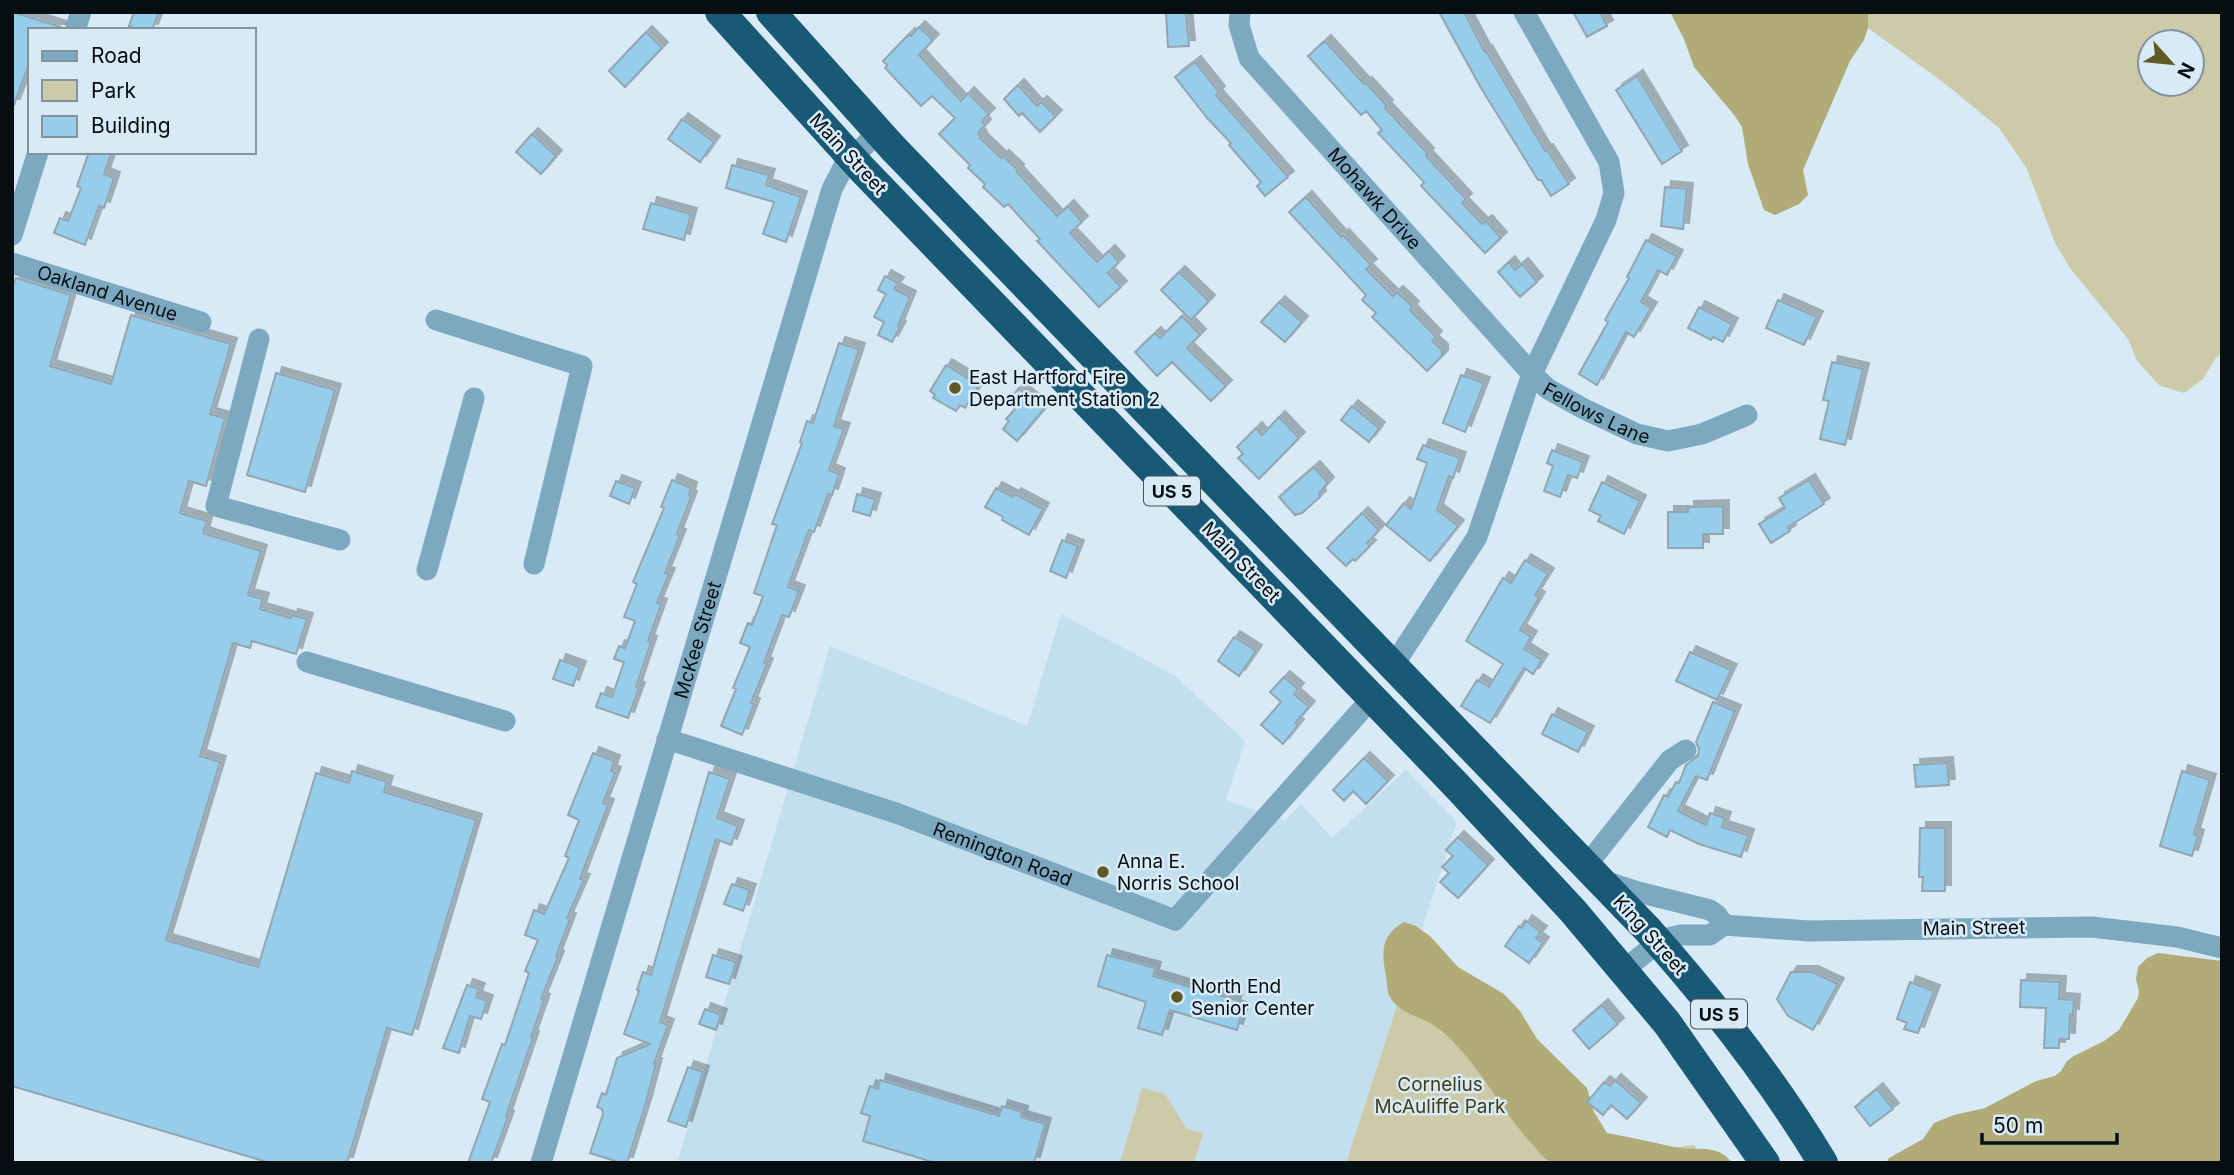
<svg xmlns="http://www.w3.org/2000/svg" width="2234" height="1175" font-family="Inter,sans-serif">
	<defs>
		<filter id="shadow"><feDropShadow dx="6" dy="-6" stdDeviation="0" flood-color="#0004"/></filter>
	</defs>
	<rect width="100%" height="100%" fill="#d7eaf6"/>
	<path fill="#c3dfee" d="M1061 614 1175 676 1245 741 1226 800 1285 821 1301 804 1332 838 1406 770 1457 822 1346 1163H677L830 646 1027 726Z"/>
	<path fill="#cdcaaa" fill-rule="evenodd" d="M1868 12H2222V352L2215 359 2203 379 2184 393 2160 386 2137 361 2128 339 2070 268 2055 243 2027 169 1999 128 1943 82 1868 28ZM2150 42H2192V84H2150Z
		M1415 950 1589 1150 1670 1148 1694 1145 1705 1163H1346Z
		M1142 1088 1165 1094 1187 1129 1203 1133 1194 1163H1120Z"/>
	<path fill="#b1ac77" d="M1670 12H1868V28L1864 40 1850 61 1803 170 1808 195 1799 204 1775 215 1764 210 1748 164 1742 127 1735 116 1694 67 1684 39Z
		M1404 922 1416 926 1431 937 1458 967 1504 994 1520 1011 1537 1039 1587 1088 1594 1112 1607 1133C1630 1137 1652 1142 1674 1147 1695 1152 1717 1142 1732 1163H1552C1544 1159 1539 1152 1533 1145 1505 1115 1486 1077 1458 1047 1450 1038 1441 1029 1430 1023 1417 1016 1398 1012 1390 997 1387 992 1387 983 1386 976 1381 952 1381 935 1404 922Z
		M2158 953 2222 961V1163H1886L1889 1158 1923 1139 1934 1123 1954 1115 1985 1108 2036 1081 2055 1076 2061 1071 2067 1061 2074 1056 2104 1041 2119 1030 2138 998 2139 991 2136 979 2138 967 2147 958Z"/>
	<path fill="#95cdeb" stroke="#93a5b0" stroke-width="2" filter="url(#shadow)" d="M12 12 61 27V30H30V61L14 105H12Z
		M134 12H159L152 30H138L129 26Z
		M1166 12H1186L1189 46 1168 47Z
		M1439 12H1464L1485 52 1486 51 1545 151 1547 150 1569 184 1551 196 1541 180H1538L1481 88Z
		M1573 12H1600L1607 26 1587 37Z
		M919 27 933 40 919 55 961 101 968 93 989 114 982 121 985 125 978 133 981 137 980 138 1001 158 1003 156 1018 170 1017 172 1057 216 1068 206 1082 222 1070 233 1097 262 1109 251 1119 262 1108 273 1121 287 1099 307 1037 241 1040 239 1008 204 1004 207 983 187 985 184 968 168 970 165 939 134 955 118 932 96 921 106 885 68 887 65 883 61 909 34 911 36Z
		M646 32 662 48 625 87 609 71Z
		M1325 41 1364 84 1366 83 1387 106 1385 108 1428 154 1426 156 1466 199 1462 203 1482 224 1486 221 1501 238 1485 253 1421 186 1424 182 1378 133 1382 130 1366 111 1361 115 1308 56Z
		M1195 62 1219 92 1216 95 1288 177 1265 196 1257 186 1261 182 1229 145 1231 143 1208 119 1175 77Z
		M1637 76 1682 151 1662 164 1616 90Z
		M1018 85 1037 106 1041 102 1056 116 1040 132 1022 113 1019 116 1004 99Z
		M682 119 714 142 700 162 668 139Z
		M532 134 556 156 541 174 516 152Z
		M89 152H112L104 174 114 178 104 208 99 206 85 245 54 233 60 218 68 221 81 188 77 186Z
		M732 165 769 175 766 185 801 197 786 242 763 234 774 202 726 188Z
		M1665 187 1687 189 1683 229 1661 226Z
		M1306 197 1341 237 1343 235 1371 265 1366 269 1393 296 1397 292 1413 307 1410 310 1436 337 1432 341 1442 350V356L1427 371 1372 317 1376 313 1362 300 1366 295 1289 212Z
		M651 203 691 214 684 240 643 229Z
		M1646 240 1677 256 1667 275 1658 270 1641 302 1651 308 1634 337 1626 332 1597 385 1579 374 1608 322 1605 320 1629 278 1627 277Z
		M1509 262 1515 270 1522 264 1537 282 1520 297 1498 272Z
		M1179 272 1209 301 1191 320 1161 290Z
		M885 276 898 283 894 289 910 297 898 326 900 327 892 342 878 335 884 322 874 317 886 294 878 290Z
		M16 278 71 295 50 366 111 384 131 315 231 344 210 414 225 418 206 486 189 481 180 513 207 521 203 533 261 551 248 595 263 599 260 609 291 618 292 615 307 619 296 654 252 641 250 648 233 643 200 756 220 762 166 940 258 967 316 773 349 783 352 771 387 782 384 792 476 820 412 1035 387 1028 347 1163H270L12 1086V288Z
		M1778 300 1817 317 1804 345 1766 328Z
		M1279 302 1302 322 1285 342 1261 322Z
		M1699 307 1732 324 1723 342 1713 337 1711 340 1688 328Z
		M1182 316 1200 335 1187 348 1226 386 1211 401 1172 362 1157 376 1135 352 1155 333 1160 338Z
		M839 343 859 349 834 426 844 429 829 470 839 474 832 495 828 494 814 532 809 530 788 587 799 591 789 617 782 615 764 663 767 664 751 703 754 704 742 735 721 726 736 689 733 688 750 647 740 643 748 623 752 625 763 596 754 593 777 525 772 524 802 443 800 442 807 421 813 423Z
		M1832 362 1863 369 1845 445 1820 439 1829 401 1823 400Z
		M946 365 979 385 965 408 960 405 956 411 933 398 935 395 930 391Z
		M276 373 335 390 305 492 247 475Z
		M1461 375 1484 383 1465 432 1443 423Z
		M1019 388 1044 409 1017 441 1003 429 1009 421 1006 419 1015 409 1007 402Z
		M1352 406 1379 428 1369 442 1341 420Z
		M1279 417 1299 438 1259 479 1238 458 1243 454 1237 447 1256 428 1262 435Z
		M1423 445 1460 458 1453 478 1449 476 1437 510 1458 526 1430 561 1386 525 1404 503 1411 509 1427 463 1417 459Z
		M1552 450 1583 462 1577 478 1568 475 1560 497 1544 491 1553 466 1547 463Z
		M1314 467 1328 483 1319 493 1320 497 1302 513 1295 515 1279 497Z
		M672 480 691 488 689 496 691 497 677 534 680 535 665 573 669 574 657 603 661 605 648 641 651 642 636 687 639 688 628 718 596 707 601 693 612 697 624 662 614 659 619 646 625 648 635 621 624 617 637 584 633 582 664 508 661 507Z
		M1809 480 1824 504 1788 527 1790 531 1771 543 1759 524 1785 508 1779 498Z
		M616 481 635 488 629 504 610 496Z
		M1602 482 1640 501 1624 534 1598 521 1601 516 1589 510Z
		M996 488 1013 497 1015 494 1043 509 1029 535 1002 520 1003 517 985 507Z
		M857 494 875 499 870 516 853 511Z
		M1723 506V534H1703V548H1668V512H1688V507Z
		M1362 513 1379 530 1367 543 1370 546 1355 561 1353 559 1346 566 1327 548Z
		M1062 540 1078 546 1066 578 1050 571Z
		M1525 560 1548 574 1535 595 1539 598 1520 630 1531 637 1524 649 1542 660 1533 674 1524 668 1490 723 1461 706 1477 680 1489 687 1503 664 1466 641 1503 578 1511 583Z
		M1234 637 1256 651 1239 676 1218 661Z
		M1690 652 1731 670 1717 700 1676 681Z
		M560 660 580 667 573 686 553 679Z
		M1284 677 1298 689 1294 694 1309 707 1295 723 1298 725 1283 744 1261 725 1281 702 1270 692Z
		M1713 702 1735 711 1707 780 1696 776 1678 811 1706 825 1710 813 1725 818 1722 827 1748 835 1741 857 1699 844 1670 830 1667 837 1648 827 1664 795 1668 797 1676 782 1679 783 1686 765 1698 756 1699 749 1696 742Z
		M1552 714 1588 732 1578 752 1542 734Z
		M593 753 614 761 611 771 615 773 603 803 608 805 580 879 584 880 567 918 570 919 556 956 558 957 541 999 544 1000 531 1037H533L506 1116 508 1117 491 1163H468L490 1102 482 1099 502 1044 505 1045 529 973 525 971 538 940 525 935 534 910 544 914 546 910 569 858 565 856 579 820 568 815Z
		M1364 758 1388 781 1366 804 1353 791 1344 801 1333 790Z
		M1947 763 1949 785 1916 787 1914 765Z
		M2182 771 2210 780 2194 834 2198 836 2192 856 2160 846Z
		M709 772 730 779 717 818 738 826 731 845 716 839 660 1022 668 1025 654 1064H656L646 1102 627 1163H621L590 1153 603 1114 602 1109 597 1107 602 1093 606 1095 617 1058 650 1044 624 1034 639 991 637 990 643 972 651 975Z
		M1920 828H1945V891H1922L1923 877H1919Z
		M1458 837 1488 865 1458 898 1440 882 1449 873 1442 867 1453 856 1446 850Z
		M732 884 750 890 743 911 724 904Z
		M1526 921 1541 932 1536 938 1543 943 1529 963 1505 946 1519 926 1522 928Z
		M713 955 736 962 729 984 706 977Z
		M1107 955 1155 968 1153 976 1236 1000 1234 1006 1243 1009 1237 1030 1170 1010 1162 1035 1138 1028 1146 1002 1098 986Z
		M1791 972H1812L1838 984 1813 1030 1788 1016 1777 999Z
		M2021 980 2060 982 2059 999 2074 1000 2073 1015 2070 1014 2069 1039H2059V1048H2044L2046 1008 2020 1007Z
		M1910 982 1934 991 1918 1033 1904 1029 1907 1023 1897 1019Z
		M467 985 479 989 476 997 487 1001 481 1019 470 1016 459 1053 443 1048Z
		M1602 1005 1618 1024 1589 1049 1573 1030Z
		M705 1009 721 1015 716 1030 699 1024Z
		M688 1067 703 1072 686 1127 668 1121Z
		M880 1080 999 1116 1002 1106 1022 1112 1021 1117 1045 1124 1034 1163H936L863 1141 870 1116 861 1113 870 1086 878 1089Z
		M1615 1080 1641 1103 1627 1119 1611 1105 1603 1115 1587 1102 1604 1082 1610 1086Z
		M1877 1089 1893 1109 1870 1126 1855 1107Z"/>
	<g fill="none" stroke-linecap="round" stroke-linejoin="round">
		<g stroke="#7ca8c0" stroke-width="21">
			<path id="s1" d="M1240 12 1239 25 1249 58 1532 374 1548 389 1584 409 1637 434 1668 441 1702 434 1747 415"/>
			<path d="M75 30 81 12"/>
			<path d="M12 235 38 152"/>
			<path id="s2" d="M12 263 201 322"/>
			<path d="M436 320 582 366 534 564"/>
			<path d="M259 339 216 506 340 540"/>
			<path d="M427 570 474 398"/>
			<path d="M307 662 505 721"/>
			<path d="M1393 666 1477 537 1532 374 1606 220 1614 193 1609 162 1524 12"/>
			<path id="s3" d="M667 739 896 813 1175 920 1372 698"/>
			<path d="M1586 866 1670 760 1686 750"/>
			<path d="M1604 881 1638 892 1710 910 1717 915 1724 925"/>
			<path d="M1624 970 1651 948 1668 938 1681 935H1710L1724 925 1809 931 2092 927 2177 937 2222 948"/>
			<path id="s4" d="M541 1163 832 189 844 166 878 132"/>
		</g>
		<path stroke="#195976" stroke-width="30" d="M720 12 861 168 1456 785 1573 911 1667 1023 1765 1163
			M771 12 892 147 1648 930C1713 1003 1773 1080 1823 1163"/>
	</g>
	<g fill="#5e5925" stroke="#d7eaf6" stroke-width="2.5">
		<circle cx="955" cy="388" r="7"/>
		<circle cx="1103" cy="872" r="7"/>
		<circle cx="1177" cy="997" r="7"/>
	</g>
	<g text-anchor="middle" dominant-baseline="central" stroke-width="5" stroke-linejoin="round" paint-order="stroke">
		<g fill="#d7eaf6" stroke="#465156" stroke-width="2">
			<rect x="1144" y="476.5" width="56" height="29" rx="5"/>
			<rect x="1691" y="999.5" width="56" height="29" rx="5"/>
		</g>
		<g font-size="18" font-weight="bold" fill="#080f12">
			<text x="1172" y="491">US 5</text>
			<text x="1719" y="1014">US 5</text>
		</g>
		<g font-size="19" fill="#080f12" stroke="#d7eaf6">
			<text transform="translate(848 154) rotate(47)">Main Street</text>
			<text stroke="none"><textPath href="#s1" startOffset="236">Mohawk Drive</textPath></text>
			<text stroke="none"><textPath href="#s2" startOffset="100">Oakland Avenue</textPath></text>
			<text stroke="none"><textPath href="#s1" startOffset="548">Fellows Lane</textPath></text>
			<text transform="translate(1241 562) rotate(46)">Main Street</text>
			<text stroke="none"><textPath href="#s4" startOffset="546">McKee Street</textPath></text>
			<text stroke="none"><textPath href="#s3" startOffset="355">Remington Road</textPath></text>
			<text transform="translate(1974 928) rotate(-1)">Main Street</text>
			<text transform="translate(1650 935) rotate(48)">King Street</text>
		</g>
		<g font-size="19" fill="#080f12" stroke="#d7eaf6" text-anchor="start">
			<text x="969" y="377">East Hartford Fire<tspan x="969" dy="22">Department Station 2</tspan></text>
			<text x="1117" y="861">Anna E.<tspan x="1117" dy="22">Norris School</tspan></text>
			<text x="1191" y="986">North End<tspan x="1191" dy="22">Senior Center</tspan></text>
		</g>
		<g font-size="19" fill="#423d13" stroke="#d7eaf6">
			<text x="1440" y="1084">Cornelius<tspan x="1440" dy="22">McAuliffe Park</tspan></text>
		</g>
	</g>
	<rect width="2234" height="1175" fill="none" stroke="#080f12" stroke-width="28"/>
	<rect x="28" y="28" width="228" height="126" fill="#d7eaf6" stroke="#84929b" stroke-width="2"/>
	<rect x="42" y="51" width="35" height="10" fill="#7ca8c0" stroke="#84929b" stroke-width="2"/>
	<text x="91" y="63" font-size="21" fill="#080f12">Road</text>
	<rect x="42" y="80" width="35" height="21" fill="#cdcaaa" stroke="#84929b" stroke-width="2"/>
	<text x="91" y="98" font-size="21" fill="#080f12">Park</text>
	<rect x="42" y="116" width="35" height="21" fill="#95cdeb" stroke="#84929b" stroke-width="2"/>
	<text x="91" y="133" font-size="21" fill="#080f12">Building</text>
	<g transform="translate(2171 63) rotate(117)"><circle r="33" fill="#d7eaf6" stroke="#84929b" stroke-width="2"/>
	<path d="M0-5L12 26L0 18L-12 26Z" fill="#5e5925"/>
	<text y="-10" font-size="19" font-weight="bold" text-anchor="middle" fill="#080f12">N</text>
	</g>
	<path d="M1982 1133v10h135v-10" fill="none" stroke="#080f12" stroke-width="3.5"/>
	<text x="1993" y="1133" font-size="21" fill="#080f12" stroke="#d7eaf6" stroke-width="5" paint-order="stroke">50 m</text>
</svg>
